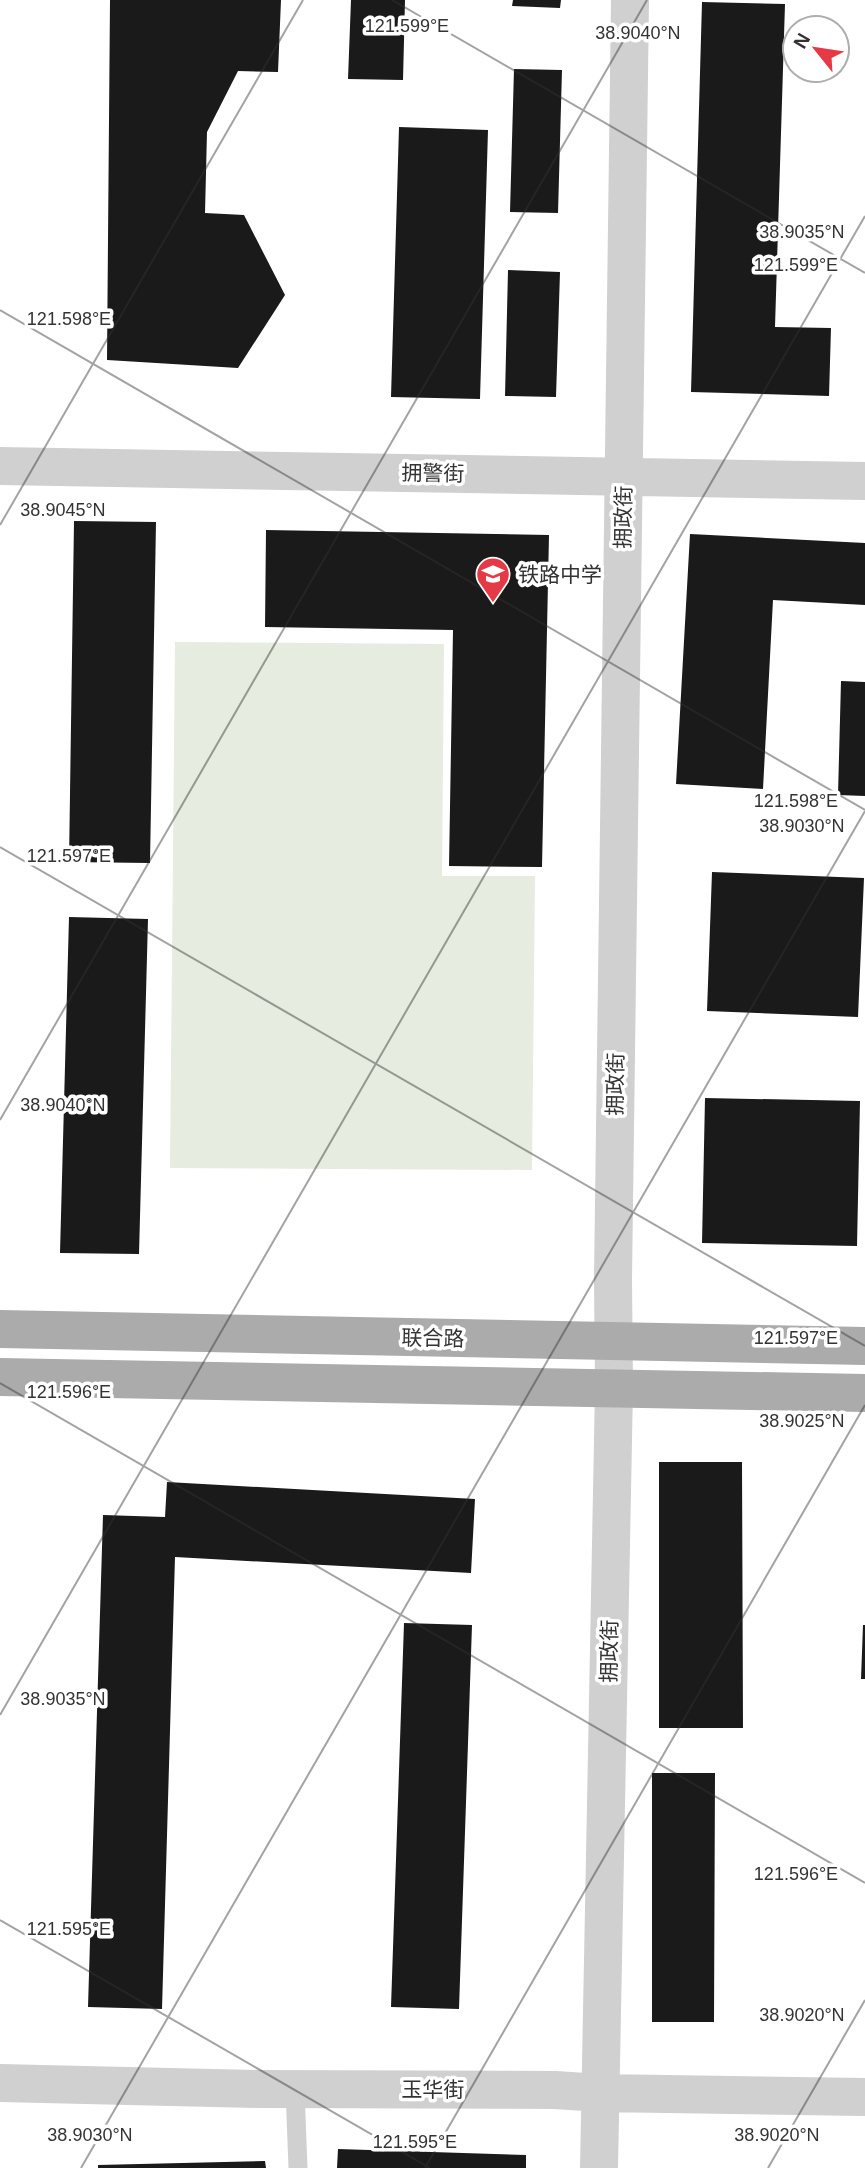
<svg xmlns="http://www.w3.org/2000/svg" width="865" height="2168" font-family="Helvetica,'Noto Sans SC',sans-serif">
	<rect width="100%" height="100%" fill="#fff"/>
	<path fill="#e6ecdf" d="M175 642 444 644 442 876H535L532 1170 170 1168Z"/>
	<path fill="#1a1a1a" d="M110 0H281L278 72 238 71 207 132 205 213 244 215 285 295 238 368 107 360Z
		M351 0H405L403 80 348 79Z
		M513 0H561L560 8 512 6Z
		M702 2 785 4 775 327 831 328 829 396 691 392Z
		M514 69 562 70 558 213 510 212Z
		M399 127 488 130 480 399 391 397Z
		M508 270 560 272 556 397 505 396Z
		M74 521 156 522 150 863 69 862Z
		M266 530 549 535 542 867 449 866 453 630 265 627Z
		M690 534 865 543V605L773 600 763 789 676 784Z
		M841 681 865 682V796L838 795Z
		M712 872 864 878 858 1017 707 1011Z
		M69 917 148 919 139 1254 60 1253Z
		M705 1098 860 1101 857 1246 702 1243Z
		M659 1462H742L743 1728H659Z
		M167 1482 475 1499 471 1573 175 1557 162 2009 88 2007 103 1515 165 1517Z
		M404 1623 472 1625 459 2009 391 2007Z
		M863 1625H865V1679H861Z
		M652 1773H715L714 2022H652Z
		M338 2149 526 2155V2168H337Z
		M265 2161 266 2168H98V2165Z"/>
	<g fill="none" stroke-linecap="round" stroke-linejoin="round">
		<path stroke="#d0d0d0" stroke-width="19" d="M295 2089 298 2168"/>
		<path stroke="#d0d0d0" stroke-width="38" d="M0 466 865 481
			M0 2083 260 2089 555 2090 600 2093 865 2097
			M599 2168 614 1388 613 1279 630 0"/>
		<path stroke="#ababab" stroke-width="38" d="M0 1329 865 1346
			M0 1377 865 1393"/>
	</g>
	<path fill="none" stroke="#333" stroke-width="2" stroke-opacity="0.45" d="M392 0 865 273M0 310 865 810M0 525 303 0M0 847 865 1346M0 1120 647 0M0 1383 865 1883M0 1715 865 216M0 1920 430 2168M81 2168 865 811M425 2168 865 1405M768 2168 865 2000"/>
	<defs>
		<g id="school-pin" transform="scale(1.75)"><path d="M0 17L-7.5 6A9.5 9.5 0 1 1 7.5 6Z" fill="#e63946" stroke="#fff"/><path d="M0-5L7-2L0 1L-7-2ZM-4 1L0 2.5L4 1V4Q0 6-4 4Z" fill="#fff"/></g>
	</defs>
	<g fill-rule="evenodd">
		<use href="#school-pin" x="493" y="574"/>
	</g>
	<g text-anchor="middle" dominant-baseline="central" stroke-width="7" stroke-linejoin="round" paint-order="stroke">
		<g font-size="21" fill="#333" stroke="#fff">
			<text transform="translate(433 473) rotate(1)">拥警街</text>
			<text transform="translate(623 517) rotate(-89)">拥政街</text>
			<text transform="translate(615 1084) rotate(-89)">拥政街</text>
			<text transform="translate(433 1338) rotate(1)">联合路</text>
			<text transform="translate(609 1651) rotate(-89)">拥政街</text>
			<text x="433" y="2089">玉华街</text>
		</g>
		<g font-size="21" fill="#333" stroke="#fff" text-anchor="start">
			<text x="518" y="574">铁路中学</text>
		</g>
	</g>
	<g font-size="18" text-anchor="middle" fill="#333" stroke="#fff" stroke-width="7" stroke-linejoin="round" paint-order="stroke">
		<text x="407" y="32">121.599°E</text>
		<text x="638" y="39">38.9040°N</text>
		<text x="802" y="238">38.9035°N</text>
		<text x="796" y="271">121.599°E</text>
		<text x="69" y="325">121.598°E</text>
		<text x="63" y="516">38.9045°N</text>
		<text x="796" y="807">121.598°E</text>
		<text x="802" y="832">38.9030°N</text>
		<text x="69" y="862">121.597°E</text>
		<text x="63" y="1111">38.9040°N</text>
		<text x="796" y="1344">121.597°E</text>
		<text x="69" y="1398">121.596°E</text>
		<text x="802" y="1427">38.9025°N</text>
		<text x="63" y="1705">38.9035°N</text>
		<text x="796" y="1880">121.596°E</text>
		<text x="69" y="1935">121.595°E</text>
		<text x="802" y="2021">38.9020°N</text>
		<text x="90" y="2141">38.9030°N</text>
		<text x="777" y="2141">38.9020°N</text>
		<text x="415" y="2148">121.595°E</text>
	</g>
	<g transform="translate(816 49) rotate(300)"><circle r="33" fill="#ffffff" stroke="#adadad" stroke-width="2"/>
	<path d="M0-5L12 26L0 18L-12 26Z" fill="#e63946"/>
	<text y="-10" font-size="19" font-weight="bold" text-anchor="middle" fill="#333333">N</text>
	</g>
</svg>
